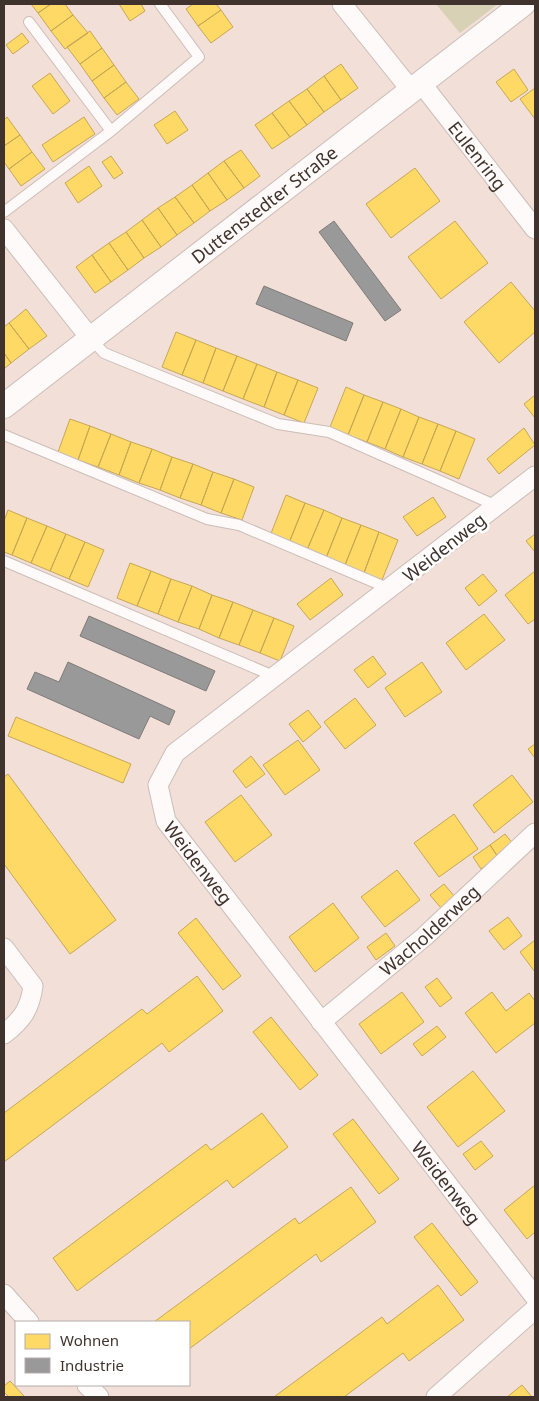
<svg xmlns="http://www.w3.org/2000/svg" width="539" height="1401" font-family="'Noto Sans',sans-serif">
	<rect width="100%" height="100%" fill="#f2dfd8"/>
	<path fill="#d8d1b6" d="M436 4H498L460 33Z"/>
	<path fill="#ffd966" stroke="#c6a755" d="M31 4H51L38 13Z
		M51 4H65L73 15 51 31 38 13Z
		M119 4H141L145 11 130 21Z
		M193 4H216L221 10 198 26 186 9Z
		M221 10 233 27 211 43 198 26Z
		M73 15 88 33 65 49 51 31Z
		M90 31 102 48 80 64 67 47Z
		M22 33 29 42 13 54 6 45Z
		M102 48 114 65 92 81 80 64Z
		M341 64 358 88 341 100 324 76Z
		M114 65 126 82 104 98 92 81Z
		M514 69 528 90 511 102 496 82Z
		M50 73 70 101 53 114 32 86Z
		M324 76 341 100 324 112 307 89Z
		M126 82 139 99 117 115 104 98Z
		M535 88V119L520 99Z
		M307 89 324 112 307 125 289 101Z
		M289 101 307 125 290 137 272 113Z
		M175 111 188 130 167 144 154 125Z
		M272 113 290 137 272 149 255 125Z
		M7 117 20 135 4 146V120Z
		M84 117 95 134 53 162 42 145Z
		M20 135 32 152 9 169 4 162V146Z
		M241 150 260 176 244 188 224 161Z
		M32 152 45 169 21 186 9 169Z
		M111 156 123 173 114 179 102 162Z
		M224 161 244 188 227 200 208 173Z
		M89 166 102 186 78 203 65 183Z
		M415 168 440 201 391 238 366 204Z
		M208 173 227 200 210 211 192 185Z
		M192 185 210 211 194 223 175 197Z
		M175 197 194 223 177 235 158 208Z
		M158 208 177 235 161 247 142 220Z
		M142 220 161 247 144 258 126 232Z
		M455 221 488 263 441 299 408 257Z
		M126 232 144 258 128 270 109 243Z
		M109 243 128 270 111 282 92 255Z
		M92 255 111 282 95 293 76 267Z
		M511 282 535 311V332L499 363 464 322Z
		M26 309 47 336 29 349 9 323Z
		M9 323 29 349 11 363 4 353V327Z
		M176 332 196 340 182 375 162 367Z
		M196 340 216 348 203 383 182 375Z
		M216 348 237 356 223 391 203 383Z
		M4 353 11 363 4 369Z
		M237 356 257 364 243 399 223 391Z
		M257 364 277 372 264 407 243 399Z
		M277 372 298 380 284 415 264 407Z
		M298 380 318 388 304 423 284 415Z
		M346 387 364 395 348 435 330 427Z
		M364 395 383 402 367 442 348 435Z
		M535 395V418L524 404Z
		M383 402 401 409 385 449 367 442Z
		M401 409 419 417 403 457 385 449Z
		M419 417 438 424 422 464 403 457Z
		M70 419 90 426 78 460 58 452Z
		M438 424 456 431 440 471 422 464Z
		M90 426 111 434 98 467 78 460Z
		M524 428 535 445 499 474 487 459Z
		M456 431 475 439 459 479 440 471Z
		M111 434 131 442 119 475 98 467Z
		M131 442 152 449 139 483 119 475Z
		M152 449 172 457 160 490 139 483Z
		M172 457 193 464 180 498 160 490Z
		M193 464 213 472 201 505 180 498Z
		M213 472 234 479 221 513 201 505Z
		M234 479 254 487 242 520 221 513Z
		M286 495 305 503 289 543 270 536Z
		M433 497 446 517 417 536 403 517Z
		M305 503 324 510 307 550 289 543Z
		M8 510 27 518 12 555 4 552V521Z
		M324 510 342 518 326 558 307 550Z
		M27 518 47 526 31 563 12 555Z
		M342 518 361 525 345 565 326 558Z
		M361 525 379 532 364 573 345 565Z
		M47 526 66 534 50 571 31 563Z
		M379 532 398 540 382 580 364 573Z
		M66 534 85 542 69 579 50 571Z
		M535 534V552L526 541Z
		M85 542 104 550 88 587 69 579Z
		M130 563 151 571 137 606 117 598Z
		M151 571 171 579 158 614 137 606Z
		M535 571V619L528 624 505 595Z
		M483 574 497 591 479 606 465 588Z
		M331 578 343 595 310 620 297 604Z
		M171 579 192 586 178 622 158 614Z
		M192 586 212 595 199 629 178 622Z
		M212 595 233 602 219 638 199 629Z
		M233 602 253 610 239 645 219 638Z
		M253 610 274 618 260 653 239 645Z
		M484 614 505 640 466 670 446 643Z
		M274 618 294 626 280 661 260 653Z
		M373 656 386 674 368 688 354 670Z
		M422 662 442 692 405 717 385 688Z
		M355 698 376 725 345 749 324 722Z
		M308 710 321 727 303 742 289 724Z
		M16 717 131 764 123 783 8 736Z
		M298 740 320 770 285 795 263 765Z
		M535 744V758L528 749Z
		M251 756 265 774 246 788 233 771Z
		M8 774 116 920 70 954 4 864V777Z
		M512 775 533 802 494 833 473 805Z
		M241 795 272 835 235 862 205 822Z
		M454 814 478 849 439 877 414 843Z
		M505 834 514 845 498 857 490 845Z
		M490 845 498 857 481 869 473 857Z
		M397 870 420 900 385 927 361 897Z
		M444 884 455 897 441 908 430 895Z
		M333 903 359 938 315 972 289 937Z
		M508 917 522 936 504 950 489 931Z
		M196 918 241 976 223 990 178 933Z
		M386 933 395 946 376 960 367 947Z
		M535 940V972L520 952Z
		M197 976 223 1011 169 1052 162 1043 4 1162V1113L142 1009 147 1014Z
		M437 978 452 998 440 1007 425 987Z
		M402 992 424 1022 381 1054 359 1024Z
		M492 992 506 1011 529 993 535 1001V1023L496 1053 465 1013Z
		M271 1017 318 1075 300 1090 253 1032Z
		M437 1026 446 1037 422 1056 413 1044Z
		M473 1071 505 1111 458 1147 427 1107Z
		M262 1113 288 1147 233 1188 227 1180 77 1291 53 1258 206 1144 211 1150Z
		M353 1119 399 1179 379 1194 333 1134Z
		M481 1141 493 1156 475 1170 463 1154Z
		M535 1185V1232L527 1239 504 1210Z
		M351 1187 376 1222 321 1262 316 1254 189 1349V1322H154L295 1218 299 1224Z
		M432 1223 478 1282 461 1296 414 1237Z
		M438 1285 464 1320 409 1361 403 1353 344 1397H274L382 1317 387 1324Z
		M10 1381 24 1396 23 1397H9L4 1392V1386Z
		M522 1385 532 1397H507Z"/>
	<path fill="#999" stroke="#7e7a79" d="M334 221 401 310 385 321 319 232Z
		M264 286 353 323 346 341 256 304Z
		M89 616 215 671 206 691 80 636Z
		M68 662 175 711 169 725 150 716 139 739 27 689 35 672 59 682Z"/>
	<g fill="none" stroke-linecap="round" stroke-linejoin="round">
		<g stroke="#ccbdb7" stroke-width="12">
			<path id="service" d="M29 22 111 131
				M4 212 111 131 199 57 160 4
				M91 339 104 353 278 424 329 432 497 506
				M4 435 207 519 239 525 390 589
				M4 561 276 677"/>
		</g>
		<g stroke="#ccbdb7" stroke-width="21">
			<g id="minor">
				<path d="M342 4 411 90"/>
				<path id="s1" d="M421 83 535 229"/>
				<path d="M4 229 91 339"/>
				<path id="s2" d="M535 476 175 753 158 785 166 821 535 1297"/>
				<path d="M4 948 33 986C30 1009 22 1020 4 1034"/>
				<path id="s3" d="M321 1022 424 937 535 833"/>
				<path d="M4 1294 29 1322"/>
				<path d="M87 1385 99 1397"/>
				<path d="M436 1397 535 1309"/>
			</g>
		</g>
		<g stroke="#ccbdb7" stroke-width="26">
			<g id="tertiary">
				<path id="s4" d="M4 406 523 4"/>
			</g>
		</g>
		<use href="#service" stroke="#fdfaf9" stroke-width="10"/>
		<use href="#minor" stroke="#fdfaf9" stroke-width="19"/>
		<use href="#tertiary" stroke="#fdfaf9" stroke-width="24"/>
	</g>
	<g text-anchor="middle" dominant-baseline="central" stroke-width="5" stroke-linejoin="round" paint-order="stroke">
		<g font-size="18" fill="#40332e" stroke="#fff">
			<text stroke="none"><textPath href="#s1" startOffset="92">Eulenring</textPath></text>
			<text stroke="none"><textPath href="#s4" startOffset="329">Duttenstedter Straße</textPath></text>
			<text transform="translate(444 547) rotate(-38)">Weidenweg</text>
			<text stroke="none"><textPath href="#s2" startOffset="580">Weidenweg</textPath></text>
			<text stroke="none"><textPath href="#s3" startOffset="142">Wacholderweg</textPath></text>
			<text stroke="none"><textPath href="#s2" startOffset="985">Weidenweg</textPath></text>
		</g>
	</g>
	<rect width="539" height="1401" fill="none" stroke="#40332e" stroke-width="10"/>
	<rect x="15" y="1321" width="175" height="65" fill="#ffffff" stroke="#b3adab"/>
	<rect x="25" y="1334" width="25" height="15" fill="#ffd966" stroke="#b3adab"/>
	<text x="60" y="1346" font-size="15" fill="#40332e">Wohnen</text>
	<rect x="25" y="1358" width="25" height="15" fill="#999999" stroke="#b3adab"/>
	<text x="60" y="1371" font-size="15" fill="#40332e">Industrie</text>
</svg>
